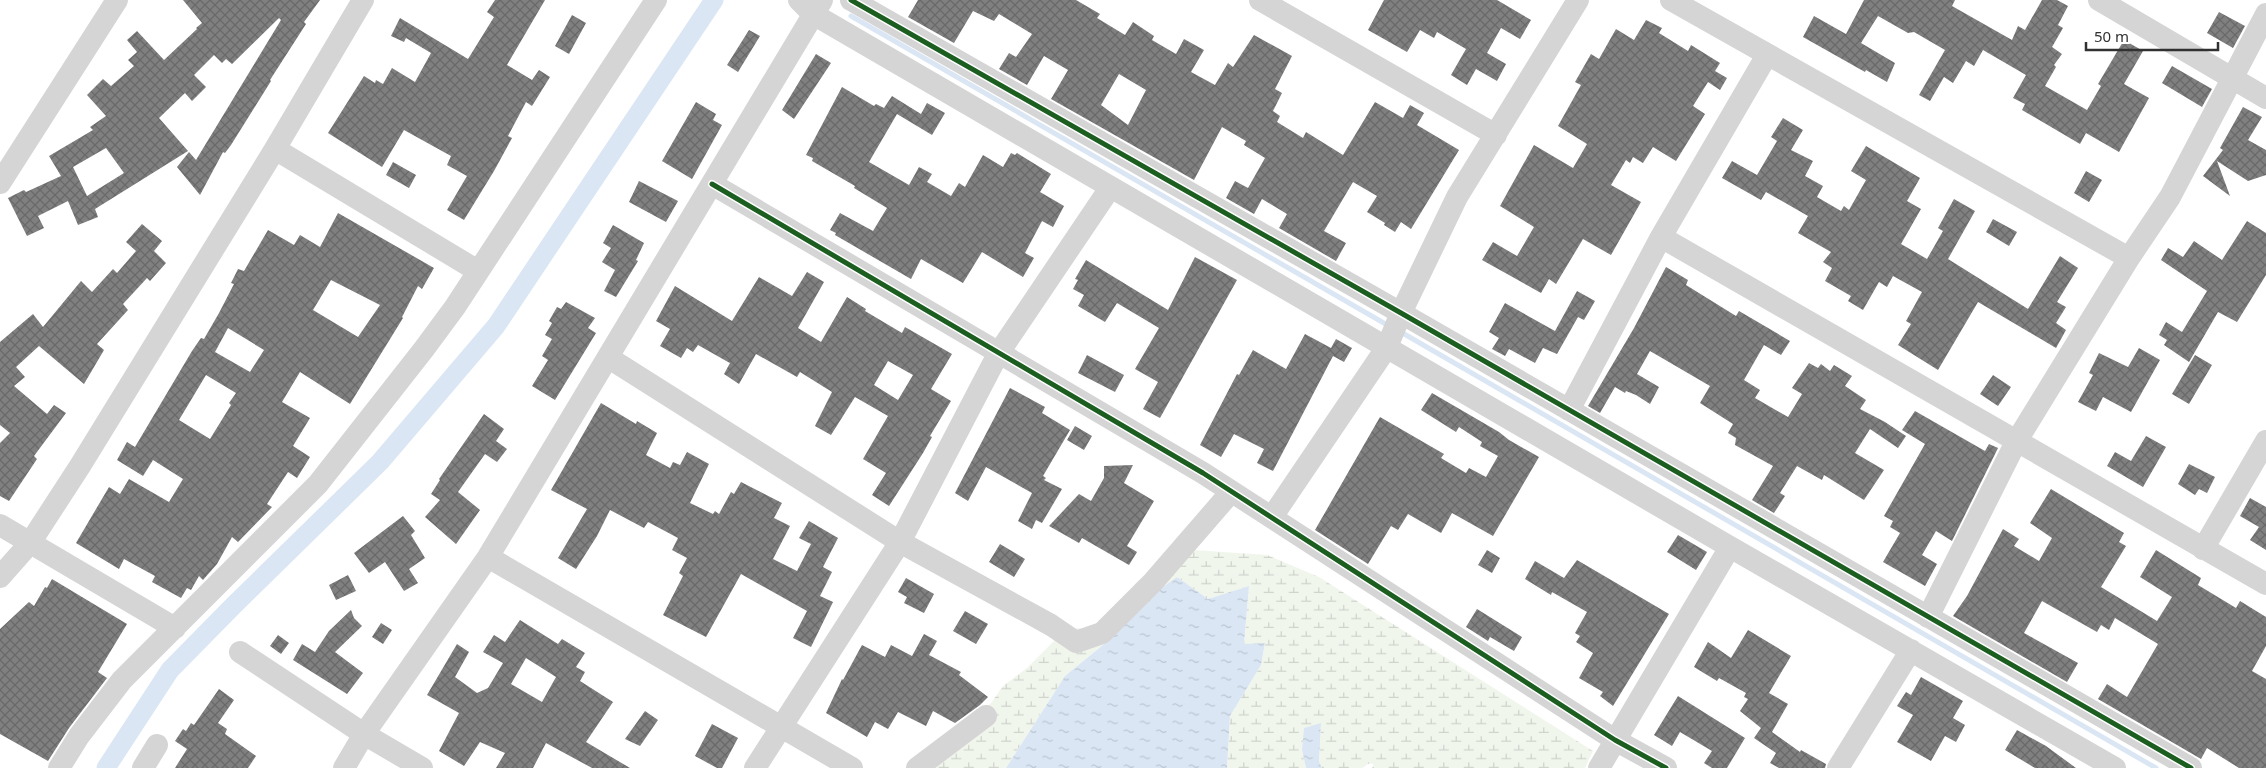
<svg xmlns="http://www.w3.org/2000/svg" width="2266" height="768" font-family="'Noto Sans',sans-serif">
	<defs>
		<pattern id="wetland-marsh" width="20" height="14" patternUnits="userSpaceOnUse" patternTransform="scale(1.25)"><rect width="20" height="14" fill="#f1f6ed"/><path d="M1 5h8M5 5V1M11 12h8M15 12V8" fill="none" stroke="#cfd3cc"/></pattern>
		<pattern id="water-ripples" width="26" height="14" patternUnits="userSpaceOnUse" patternTransform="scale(1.25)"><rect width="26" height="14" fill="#dae6f4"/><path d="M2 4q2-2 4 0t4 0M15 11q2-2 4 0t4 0" fill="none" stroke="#bcc6d2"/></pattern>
		<pattern id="building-cross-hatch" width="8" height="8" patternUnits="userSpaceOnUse" patternTransform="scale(1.25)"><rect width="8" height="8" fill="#808080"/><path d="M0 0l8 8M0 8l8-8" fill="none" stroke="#696969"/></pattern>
	</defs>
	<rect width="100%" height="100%" fill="#fff"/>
	<path fill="url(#wetland-marsh)" d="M1194 550 1267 555 1319 577 1593 751 1585 768H1372L1374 765 1370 763 1362 768H1322L1319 762 1321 724 1302 750 1306 768H1227L1230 716 1261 665 1265 644 1244 645 1249 586 1208 599 1177 577 1109 640 1065 676 1006 768H916L942 749 991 703 1003 686 1027 668 1067 628 1098 629 1138 581 1175 559Z"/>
	<path fill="url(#water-ripples)" d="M1177 577 1208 599 1249 586 1244 644 1265 643 1261 665 1230 716 1227 768H1006L1065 676 1109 640 1145 600Z
		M1321 723 1319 762 1322 768H1306L1302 750 1304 728Z"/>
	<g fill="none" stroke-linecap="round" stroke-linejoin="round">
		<path stroke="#dae6f4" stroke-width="5" d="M851 16 1389 326
			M1399 331 2156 768"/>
		<path stroke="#dae6f4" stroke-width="19" d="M106 768 170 670 234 605 380 462 496 326 714 0"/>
	</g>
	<path fill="url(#building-cross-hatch)" fill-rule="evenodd" d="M183 0H320L304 22 306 24 270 80 271 81 231 145 225 153 223 152 200 195 177 167 189 152 196 160 281 20 279 18 232 64 226 59 222 63 214 55 194 75 206 87 192 101 185 93 159 118 188 151 95 209 98 217 78 225 68 201 38 216 44 228 27 236 8 198 24 190 26 192 61 176 49 156 93 130 90 127 106 116 87 95 103 79 111 86 134 66 128 60 137 52 127 40 137 31 164 60 197 29 196 28 202 23ZM106 148 124 173 87 196 73 167Z
		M495 0H545L507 65 532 80 539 70 550 77 532 106 526 102 508 136 512 138 494 171 464 220 447 210 467 176 447 165 451 156 404 130 382 167 328 133 364 76 375 83 376 80 383 84 392 68 415 82 431 53 406 38 404 42 391 36 400 18 468 59 494 17 487 12Z
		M918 0H1076L1100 14 1097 18 1125 35 1133 22 1154 36 1152 40 1176 54 1184 39 1204 50 1191 72 1215 85 1228 63 1233 67 1254 35 1292 56 1275 89 1282 93 1273 111 1280 116 1277 122 1303 138 1306 132 1343 155 1375 102 1403 118 1410 105 1424 113 1417 125 1459 150 1411 229 1401 222 1395 232 1384 225 1385 223 1367 212 1377 196 1353 182 1324 231 1346 243 1336 261 1279 228 1287 214 1262 199 1254 214 1226 198 1235 181 1248 188 1265 158 1244 145 1246 141 1222 127 1194 180 1051 99 1068 70 1044 56 1027 85 999 69 1009 53 1016 57 1032 34 999 14 994 21 973 11 954 43 908 17ZM1119 74 1146 90 1128 125 1101 105Z
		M1384 0H1497L1531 20 1520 39 1501 28 1487 53 1506 64 1497 81 1476 69 1467 85 1451 75 1466 49 1437 32 1434 38 1420 30 1407 52 1368 30Z
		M1864 0H1955L1952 6 2012 40 2018 26 2025 30 2042 0H2057L2068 6 2058 25 2063 28 2052 47 2062 54 2054 65 2056 67 2045 86 2087 110 2101 86 2098 84 2124 40 2143 51 2124 84 2149 98 2119 152 2086 133 2080 144 2022 110 2025 104 2013 98 2026 75 1983 50 1974 66 1966 61 1953 83 1944 77 1930 101 1919 95 1945 50 1914 32 1908 33 1878 16 1861 43 1895 63 1887 82 1866 70 1865 72 1803 37 1814 16 1846 34Z
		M2219 12 2245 26 2233 48 2207 33Z
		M572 15 586 23 569 54 555 46Z
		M1646 20 1662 28 1659 33 1688 51 1691 45 1720 63 1715 71 1727 78 1720 90 1708 82 1693 106 1705 114 1676 161 1653 147 1643 163 1633 157 1630 163 1626 160 1611 185 1641 202 1611 255 1583 239 1556 284 1549 279 1541 293 1482 260 1493 242 1517 256 1534 227 1500 206 1534 145 1573 168 1587 144 1558 126 1581 85 1575 82 1591 54 1599 59 1616 29 1634 40Z
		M749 30 760 36 738 72 727 65Z
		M816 54 831 63 794 119 782 110Z
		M2172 66 2212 89 2202 107 2162 83Z
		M842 87 874 106 876 104 884 108 892 96 921 114 927 103 945 113 932 135 897 114 869 162 909 185 919 167 932 174 927 182 951 196 959 183 965 187 983 155 1003 167 1011 153 1015 155 1017 153 1051 174 1040 192 1064 206 1053 227 1042 221 1025 253 1034 258 1023 277 982 252 963 283 921 259 911 279 835 235 836 233 830 230 840 213 873 231 887 208 854 188 855 186 812 161 813 158 806 155Z
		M696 102 716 114 713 120 722 125 692 179 662 161Z
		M2243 107 2262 117 2248 140 2266 150V175L2248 181 2217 161 2230 196 2203 176 2223 150 2220 148Z
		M1783 118 1803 130 1791 150 1813 161 1805 176 1823 186 1817 197 1841 211 1844 206 1849 210 1866 180 1851 171 1866 146 1920 178 1907 201 1921 209 1901 244 1927 259 1943 231 1938 228 1954 199 1975 211 1948 259 2028 309 2060 256 2078 268 2057 302 2066 307 2056 323 2066 330 2056 348 1978 302 1938 370 1898 345 1911 324 1906 321 1922 292 1893 276 1887 287 1879 282 1863 310 1848 301 1851 296 1825 281 1832 268 1823 262 1831 252 1798 233 1808 216 1766 192 1761 200 1722 178 1732 161 1757 175 1777 141 1771 137Z
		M393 162 416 175 409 188 386 175Z
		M2086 171 2102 180 2089 202 2074 193Z
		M639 181 678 201 666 222 629 202Z
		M338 213 434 268 422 289 418 286 402 317 403 318 350 404 300 372 282 402 310 418 293 446 310 457 297 478 288 472 267 504 272 507 238 542 232 537 217 564 203 580 199 576 191 590 187 588 181 598 152 582 155 576 124 559 119 569 76 543 109 487 120 494 129 479 169 502 183 479 153 460 143 476 117 460 127 442 135 447 192 351 201 338 204 339 219 313 234 284 231 283 238 269 244 271 268 230 294 245 300 235 320 247ZM331 280 380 305 358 337 313 310ZM228 328 264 350 250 372 215 352ZM206 375 236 393 229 403 231 405 210 439 179 420Z
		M1993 219 2017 232 2009 246 1986 232Z
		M2247 221 2266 233V275L2237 322 2218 312 2189 362 2164 345 2167 340 2159 335 2166 322 2182 332 2207 291 2161 260 2168 248 2183 257 2194 241 2222 260Z
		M142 224 162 241 154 251 166 263 150 281 147 278 123 304 128 310 97 344 104 350 84 384 39 346 16 367 25 377 14 386 47 414 54 405 66 413 34 456 37 459 9 501 0 496V443L10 433 0 425V342L33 314 43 327 81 281 92 292 113 269 117 273 136 251 126 242Z
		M613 225 644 243 636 260 638 261 616 297 604 291 615 270 602 262 611 248 603 243Z
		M1195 257 1237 280 1160 418 1143 409 1158 382 1135 369 1159 328 1117 303 1105 322 1078 306 1084 295 1073 289 1078 280 1075 279 1086 260 1168 310Z
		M1666 267 1688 280 1686 285 1736 316 1739 311 1790 341 1781 355 1764 345 1744 380 1760 390 1755 398 1788 417 1802 394 1792 388 1809 363 1818 368 1821 364 1830 371 1834 365 1852 376 1845 386 1866 400 1860 409 1885 422 1906 436 1898 448 1870 429 1855 453 1884 470 1864 500 1824 475 1822 480 1797 466 1780 493 1785 496 1774 513 1752 500 1773 466 1735 445 1736 438 1728 433 1733 424 1700 403 1710 386 1650 351 1637 374 1659 387 1650 404 1636 395 1626 391 1625 393 1615 387 1600 413 1588 406 1634 328Z
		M807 272 824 282 798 328 821 342 847 297 866 309 865 311 902 333 905 327 952 354 931 389 951 401 930 436 932 437 923 453 889 506 872 495 886 473 863 459 888 416 855 397 831 435 815 426 832 392 800 372 797 377 756 354 739 384 724 374 730 363 728 362 698 345 693 352 687 348 681 358 660 346 670 329 656 321 675 286 732 321 759 277 792 296ZM888 361 913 375 898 400 874 385Z
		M1577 291 1595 301 1584 320 1578 317 1557 354 1543 348 1535 363 1509 349 1505 356 1492 349 1499 338 1489 332 1505 303 1555 331Z
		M566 302 595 318 588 328 596 333 555 400 532 386 548 360 542 356 552 339 545 335 552 323 549 321 557 307 561 309Z
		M1305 334 1331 348 1336 339 1352 348 1344 362 1333 356 1273 471 1257 463 1264 449 1234 434 1221 457 1200 445 1237 374 1239 375 1253 350 1286 369Z
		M2139 348 2160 360 2131 412 2103 397 2096 411 2078 402 2093 375 2089 373 2099 353 2128 367Z
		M1087 355 1124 375 1115 392 1078 373Z
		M2195 355 2212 365 2189 404 2172 394Z
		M1993 375 2011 387 1998 406 1980 394Z
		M1010 388 1045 407 1042 413 1070 430 1043 476 1046 478 1044 480 1062 489 1042 523 1036 520 1032 529 1018 521 1032 493 986 467 968 501 955 493Z
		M1432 393 1499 432 1509 440 1539 457 1493 536 1452 513 1441 533 1408 514 1398 530 1391 526 1368 564 1315 530 1380 417 1444 454 1441 458 1466 473 1469 468 1486 477 1498 456 1480 446 1482 442 1459 427 1456 432 1421 410Z
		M601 403 636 424 637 421 657 433 646 455 670 468 673 462 680 465 687 452 709 464 690 503 713 514 715 511 719 514 731 492 734 494 741 482 782 503 774 518 790 526 773 559 797 571 811 544 799 538 809 521 838 538 823 567 832 572 820 596 833 602 811 647 793 638 807 611 741 574 706 637 663 615 683 576 679 573 687 558 672 550 678 538 648 522 644 528 610 510 597 536 576 569 558 558 587 509 551 490Z
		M1915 411 1985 451 1989 444 1998 448 1952 541 1936 531 1922 555 1937 564 1925 586 1883 562 1900 533 1890 527 1893 521 1884 516 1925 444 1902 430Z
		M484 414 504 429 496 441 507 449 497 462 485 454 458 492 480 510 456 544 425 517 440 500 431 494 440 480 439 479Z
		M1075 426 1092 436 1084 450 1067 440Z
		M2146 436 2166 447 2143 487 2107 466 2115 452 2131 461Z
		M2189 464 2215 477 2207 493 2199 489 2195 495 2178 484Z
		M1133 465 1124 483 1154 501 1127 546 1137 552 1129 565 1082 538 1079 543 1049 526 1079 494 1091 501 1104 478V466Z
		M2051 489 2124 533 2119 542 2126 546 2101 587 2157 621 2172 597 2140 577 2156 550 2201 578 2198 585 2236 608 2240 601 2266 617V646L2252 671 2266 679V768H2239L2207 748 2201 759 2098 699 2107 684 2127 697 2158 644 2115 618 2109 630 2101 625 2097 632 2042 601 2024 633 2078 663 2067 682 1953 616 1967 596 2003 529 2019 539 2014 546 2039 561 2052 538 2030 523Z
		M2250 498 2266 507V550L2250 540 2259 527 2240 516Z
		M403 516 415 531 411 535 425 558 409 569 418 583 404 591 385 562 369 573 354 553Z
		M1678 535 1707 552 1696 570 1667 552Z
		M1000 544 1025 559 1014 577 989 562Z
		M1487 550 1500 558 1492 573 1478 565Z
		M1577 560 1669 614 1613 706 1600 696 1603 692 1579 678 1593 653 1576 642 1580 636 1575 633 1587 612 1552 592 1551 595 1525 579 1535 561 1564 578Z
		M348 575 356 591 336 600 329 585Z
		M906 578 934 594 924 613 904 603 907 597 898 592Z
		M52 579 127 624 98 672 107 678 69 728 48 761 0 734V629L29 602 34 606 45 587 47 588Z
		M1477 609 1522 637 1514 651 1490 637 1488 641 1466 627Z
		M351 610 354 618 362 626 335 652 363 673 347 694 293 660 302 644 315 652 329 631Z
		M965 611 988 624 976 644 953 631Z
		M520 620 558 644 562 639 585 653 576 667 585 672 580 681 613 702 586 742 630 768H592L546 743 533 768H496L505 753 480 742 464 766 439 751 459 713 427 695 457 644 469 652 455 677 477 693 488 688 503 663 483 652 494 635 505 642ZM526 658 556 677 542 702 511 684Z
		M381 623 392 630 383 644 372 637Z
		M1748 630 1791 656 1769 693 1788 704 1772 732 1800 752 1801 750 1826 764 1825 768H1779L1770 763 1776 753 1754 738 1761 728 1740 711 1748 699 1744 697 1746 693 1719 678 1717 681 1694 667 1708 642 1731 658Z
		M924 634 937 641 929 655 961 672 959 675 988 697 980 705 955 723 933 711 926 726 898 712 888 729 875 722 867 737 826 713 842 679 843 680 862 645 885 657 891 645 912 656Z
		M278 635 289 643 281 654 270 646Z
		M1921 677 1963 701 1953 718 1965 725 1956 742 1945 736 1931 761 1897 742 1913 715 1897 706 1906 692 1911 695Z
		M219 689 234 700 218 723 227 729 225 734 256 756 248 768H175L187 749 175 741 183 729 186 731 191 723 194 725Z
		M1678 696 1745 738 1727 768H1712L1704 763 1712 751 1680 732 1672 746 1654 735Z
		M645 711 658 720 640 746 625 739Z
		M712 724 738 738 722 768H717L695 756Z
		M2017 730 2046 746 2076 768H2035L2005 750Z"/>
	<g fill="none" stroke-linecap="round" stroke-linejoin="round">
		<path stroke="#d5d5d5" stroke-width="22" d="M799 0 813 14 1730 547 2115 768
			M851 0 1401 313 2191 768
			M1260 0 1496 135
			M1671 0 2129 258
			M2099 0 2266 98
			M275 149 478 271
			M0 183 117 0
			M712 184 1203 473 1615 740 1666 768
			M1661 237 2266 584
			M609 358 900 542 1051 625 1076 642 1102 633 1153 582 1231 492
			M1569 410 1661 237 1767 55
			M1272 517 1387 347 1401 313 1457 197 1578 0
			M0 525 175 628
			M2203 549 2266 441
			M488 557 852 768
			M0 577 30 543 80 466 275 149 363 0
			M1928 617 2016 442 2129 258 2170 197 2266 14
			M240 652 364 734 422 768
			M59 768 79 736 122 680 318 484 424 349 455 307 656 0
			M143 768 157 745
			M344 768 364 734 488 557 822 0
			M755 768 900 542 998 354 1110 188
			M917 768 986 716
			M1599 768 1730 547
			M1838 768 1911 650"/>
		<g stroke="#fff" stroke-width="8">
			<path id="cycleway" d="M851 0 1401 313 2191 768
				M712 184 1203 473 1615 740 1666 768"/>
		</g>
		<use href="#cycleway" stroke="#1b5e20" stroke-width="5"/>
	</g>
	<path d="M2086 42v8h132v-8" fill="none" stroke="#313131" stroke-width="2.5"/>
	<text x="2094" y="42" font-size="15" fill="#313131" stroke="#ffffff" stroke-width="4" paint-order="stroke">50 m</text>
</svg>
